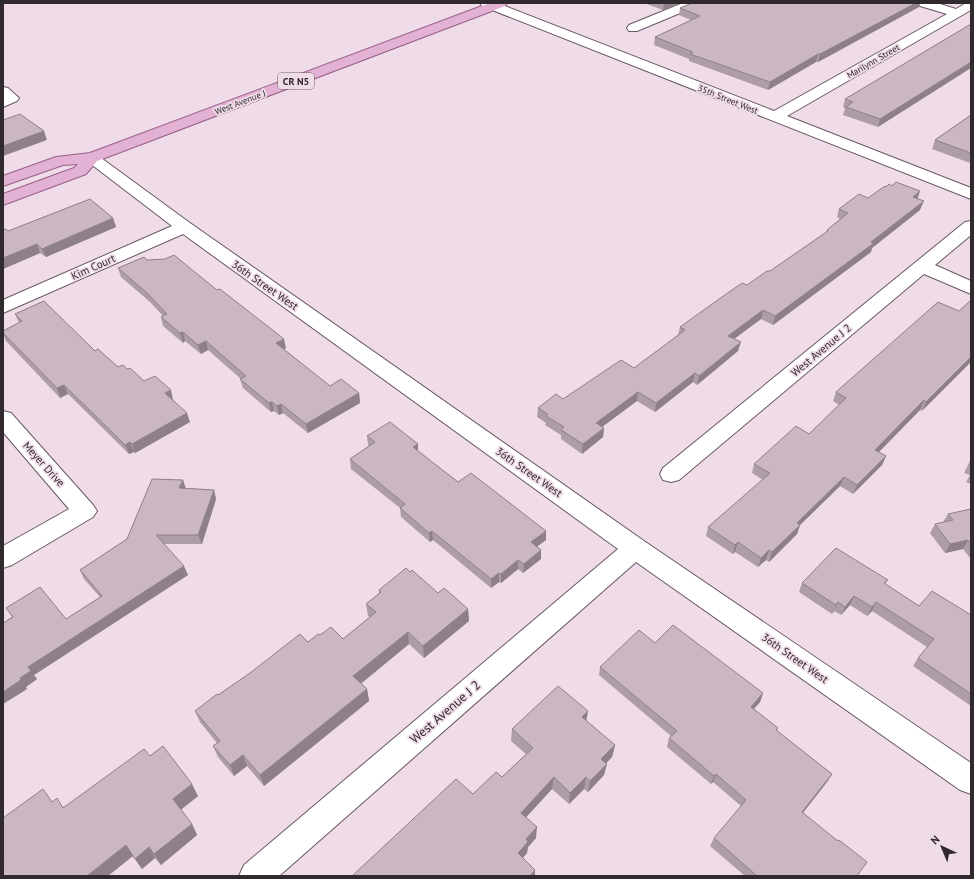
<svg xmlns="http://www.w3.org/2000/svg" width="974" height="879" font-family="'PT Sans',sans-serif">
	<rect width="100%" height="100%" fill="#f0dce9"/>
	<g fill="none" stroke-linecap="round" stroke-linejoin="round">
		<g stroke="#685863" stroke-width="2">
			<path id="minor" d="M480 3H497L774 111 947 14 920 6 918 3H937L956 9 966 3H971V10L787 116 971 188V199L482 6Z
				M683 3H699L697 6 637 31H629L627 28 629 25Z
				M3 87 8 88 19 98 17 101 3 107Z
				M92 153 97 155 190 223 644 541 971 763V794L960 790 636 562 279 876H239L244 865 618 549 183 234 3 313V300L172 226 87 161 84 158 87 155Z
				M971 221V235L935 265 971 281V294L924 274 679 480 671 482 663 480 660 474 663 468 965 222Z
				M3 411 11 413 93 505 97 511 93 517 12 565 3 568V546L69 509 3 432Z"/>
		</g>
		<g stroke="#976087" stroke-width="2">
			<path id="major" d="M490 3H507L505 6 97 161 86 174 3 205V194L74 168 78 164 63 165 3 186V176L56 157 90 153Z"/>
		</g>
		<use href="#minor" fill="#fff" fill-rule="evenodd"/>
		<use href="#major" fill="#e2b1d4" fill-rule="evenodd"/>
	</g>
	<path fill="#ae9da8" d="M644 3H679L663 10Z
		M692 3H920L919 7 818 62H816L768 90 689 61V59L654 45 655 37 691 20 679 15 680 8Z
		M971 24 878 127 843 115 845 108 843 107 845 99Z
		M971 115V162L970 163 932 149 935 140Z
		M892 186 920 191 917 198 920 210 872 248 871 252 773 325 761 319 734 339 738 351 697 385 693 382 655 412 637 401 602 427 604 428 603 437 582 454 561 439V435L545 425 546 423 537 417 538 408 563 399 634 368 678 335 680 327 770 271 826 232 827 230 840 219 837 217 839 209 868 198 886 187Z
		M113 218 116 227 46 257 40 253 3 269V230L8 231Z
		M147 260 286 348 284 349 330 386 359 393 360 403 308 433 283 413 279 415 274 411 271 412 243 388 240 379H241L208 350 201 354 185 341 183 343 163 326 161 317 163 316 150 302 121 277 118 268Z
		M971 301 922 411 920 410 879 452 886 456 882 465 853 494 840 486 800 525 797 534 769 562 766 560 758 567 735 552 733 554 706 536 708 527 763 480 752 473 754 464 809 434 839 405 833 401 836 392 959 311Z
		M15 314 95 351 118 367 127 369 144 381 173 400 190 422 135 453 134 452 129 454 68 394 60 398 6 341 3 334V331L19 323Z
		M367 436 418 444V451L458 482 546 531V540L537 546 541 550V559L523 573 518 569 501 583 499 582 491 588 433 540 430 542 401 517 400 508 351 469 350 459 369 446 368 445Z
		M971 459V484L966 482 970 475 964 473Z
		M183 480 185 488 214 490 216 499 202 544H164L188 575 34 675 37 679 26 687 27 689 3 704V623L12 617 6 608 66 619 100 597 84 579 80 570 127 539Z
		M971 509V559L963 549 945 553 930 533 935 524 943 522 948 514Z
		M888 580 885 584 919 606 971 615V706L913 666 918 658 927 647 872 611 867 616 850 605 841 615 834 611 832 614 799 592 802 583Z
		M379 590 438 593 468 609 469 621 424 658 409 644 361 684 367 689 369 701 264 786 247 766 234 776 218 757 213 746 217 743 200 722 195 711 218 695 308 642 320 635 343 639 370 617 368 616 366 604 379 594Z
		M655 643 763 693 760 702 754 709 778 728 777 731 832 774 827 782 803 813 857 876H745L710 846 714 838 741 806 713 782 711 784 667 747 669 738 671 736 599 675 600 667Z
		M586 721 615 745 612 757 606 763 604 775 588 792 584 789 569 804 552 789 526 817 536 838 528 847 527 853 523 858 535 870V876H352L473 794 502 777 526 754 511 741 512 729Z
		M150 756 198 796 181 810 192 824 197 835 161 865 155 858 142 869 133 856 4 860 52 801 64 807Z"/>
	<path fill="#8d8088" d="M664 3H679L663 10Z
		M916 3H920L919 7 818 62 820 54Z
		M818 54 816 62 768 90 770 82Z
		M971 62V68L878 127 880 119Z
		M44 131 47 140 3 156V146Z
		M920 191 917 200 913 197Z
		M924 201 920 210 872 248 871 252 773 325 775 316Z
		M113 218 116 227 46 257 42 249Z
		M37 244 40 253 3 269V258Z
		M763 310 761 319 726 345 728 336Z
		M183 332 185 341 183 343 180 333Z
		M284 339 286 348 278 352 276 343Z
		M206 341 208 350 201 354 198 345Z
		M741 342 738 351 697 385 699 376Z
		M971 357V362L922 411 926 402Z
		M695 373 693 382 655 412 656 403Z
		M64 385 68 394 60 398 57 388Z
		M171 390 173 400 168 402 165 393Z
		M638 392 637 401 595 432 596 423Z
		M359 393 360 403 308 433 306 424Z
		M924 400 920 410 872 459 875 450Z
		M272 402 274 411 271 412 269 403Z
		M281 404 283 413 279 415 277 406Z
		M187 413 190 422 135 453 132 444Z
		M604 428 603 437 582 454 583 444Z
		M130 442 134 452 129 454 125 445Z
		M418 444V454L413 447Z
		M886 456 882 465 853 494 857 485Z
		M844 477 840 486 800 525 797 534 769 562 772 552 797 523Z
		M183 480 186 489 179 488Z
		M214 490 216 499 202 544 198 535Z
		M432 531 433 540 430 542 429 533Z
		M546 531V540L531 551V542Z
		M968 540 963 549 945 553 950 544Z
		M738 542 735 552 733 554 735 545Z
		M541 550V559L523 573 524 564Z
		M769 550 766 560 758 567 761 558Z
		M518 560V569L501 583V574Z
		M184 566 188 575 34 675 37 679 26 687 27 689 3 704V692L20 678 28 667Z
		M499 573V582L491 588V579Z
		M854 596 850 605 841 615 845 607Z
		M838 602 834 611 832 614 836 605Z
		M876 602 872 611 867 616 872 607Z
		M468 609 469 621 424 658 423 646Z
		M408 632 409 644 355 688 353 676Z
		M367 689 369 701 264 786 260 775Z
		M763 693 760 702 748 715 751 707Z
		M588 711 586 723 582 717Z
		M615 745 612 757 599 771 601 759Z
		M243 755 247 766 234 776 230 765Z
		M607 764 604 775 588 792 590 781Z
		M716 774 713 782 711 784 714 776Z
		M832 774 827 782 797 820 802 812Z
		M554 777 552 789 520 824 521 813Z
		M586 777 584 789 569 804 570 793Z
		M192 784 198 796 179 811 173 799Z
		M192 824 197 835 161 865 154 854Z
		M537 827 536 838 528 847 527 853 517 864 518 853 526 839Z
		M126 845 133 856 108 876H87Z
		M149 847 155 858 142 869 135 859Z
		M535 870V876H530Z"/>
	<path fill="#cab7c3" stroke="#8d8088" d="M692 3H916L820 54H818L770 82 690 54 693 52 655 37 700 16 680 8Z
		M971 24V62L880 119 846 107 853 102 845 99Z
		M20 114 44 131 3 146V120Z
		M971 115V153L935 140Z
		M896 182 920 191 913 197 924 201 871 242 874 243 775 316 763 310 728 336 741 342 699 376 695 373 656 403 638 392 596 423 604 428 583 444 561 430 564 427 546 416 548 414 538 408 556 394 563 399 621 360 634 368 685 330 680 327 719 299 742 283 747 285 767 271H770L828 231 827 230 848 213 839 209 859 194 868 198 885 186 886 187 889 184 892 186Z
		M90 199 113 218 42 249 37 244 3 258V230L6 229 8 231Z
		M174 255 217 290 220 289 284 339 276 343 330 386 341 379 359 393 306 424 281 404 277 406 272 402 269 403 240 379 246 376 206 341 198 345 183 332 180 333 161 317 167 314 147 293 118 268 144 257 147 260 165 259Z
		M44 301 95 351 98 349 118 367 123 365 127 369 130 368 144 381 155 376 171 390 165 393 187 413 132 444 130 442 125 445 64 385 57 388 3 333V331L22 321 15 314Z
		M970 301H971V357L926 402 924 400 875 450 886 456 857 485 844 477 797 523 800 525 772 552 769 550 761 558 738 542 735 545 708 527 770 473 754 464 796 426 809 434 846 398 836 392 938 302 959 311Z
		M390 422 418 444 413 447 458 482 471 473 546 531 531 542 541 550 524 564 518 560 501 574 499 573 491 579 432 531 429 533 400 508 405 504 350 459 375 442 367 436Z
		M152 479 183 480 179 488 214 490 198 535H156L184 566 28 667 31 671 20 678 21 680 3 692V623L13 617 6 608 40 587 66 619 102 596 80 570 127 539Z
		M971 509V543L968 540 950 544 935 524 953 520 948 514Z
		M836 548 888 580 884 583 919 606 932 591 971 615V694L918 658 934 639 876 602 872 607 854 596 845 607 838 602 836 605 802 583Z
		M406 568 410 572 412 570 438 593 444 588 468 609 423 646 408 632 353 676 367 689 260 775 243 755 230 765 213 746 220 741 195 711 217 694 218 695 250 673 300 634 308 642 318 634 320 635 331 627 343 639 376 612 366 604 381 592 379 590Z
		M673 625 763 693 751 707 778 728 776 730 832 774 802 812 838 841 839 840 867 862 857 876H757L714 838 746 800 716 774 714 776 669 738 677 731 600 667 639 630 655 643Z
		M558 686 588 711 582 717 615 745 601 759 607 764 590 781 586 777 570 793 554 777 521 813 537 827 526 839 528 842 518 853 535 870 530 876H352L456 779 473 794 496 772 502 777 533 748 512 729Z
		M163 746 192 784 173 799 192 824 154 854 149 847 135 859 126 845 87 876H3V861L4 860 3 858V818L43 789 52 802 57 798 63 808 144 749 150 756Z"/>
	<g text-anchor="middle" dominant-baseline="central" stroke-width="3.5" stroke-linejoin="round" paint-order="stroke">
		<g font-size="9" fill="#30292e" stroke="#f0dce9">
			<text transform="translate(873 61) rotate(-30)">Marilynn Street</text>
			<text transform="translate(728 99) rotate(22)">35th Street West</text>
			<text transform="translate(240 102) rotate(-21)">West Avenue J</text>
		</g>
		<rect fill="#f0dce9" stroke="#6a5f66" stroke-width="1" x="278" y="73" width="36" height="16" rx="3"/>
		<g font-size="10" font-weight="bold" fill="#30292e">
			<text x="296" y="81">CR N5</text>
		</g>
		<g font-size="11" fill="#30292e" stroke="#f0dce9">
			<text transform="translate(93 267) rotate(-24)">Kim Court</text>
			<text transform="translate(265 285) rotate(35)">36th Street West</text>
			<text transform="translate(821 350) rotate(-40)">West Avenue J 2</text>
			<text transform="translate(44 464) rotate(48)">Meyer Drive</text>
			<text transform="translate(529 472) rotate(35)">36th Street West</text>
			<text transform="translate(795 658) rotate(35)">36th Street West</text>
		</g>
		<g font-size="13" fill="#30292e" stroke="#f0dce9">
			<text transform="translate(445 712) rotate(-41)">West Avenue J 2</text>
		</g>
	</g>
	<rect width="974" height="879" fill="none" stroke="#30292e" stroke-width="8"/>
	<g transform="translate(942 847) rotate(316)" stroke="#f0dce9" stroke-width="3" paint-order="stroke">
	<path d="M0-3L7 15L0 10L-7 15Z" fill="#30292e"/>
	<text y="-6" font-size="11" font-weight="bold" text-anchor="middle" fill="#30292e">N</text>
	</g>
</svg>
